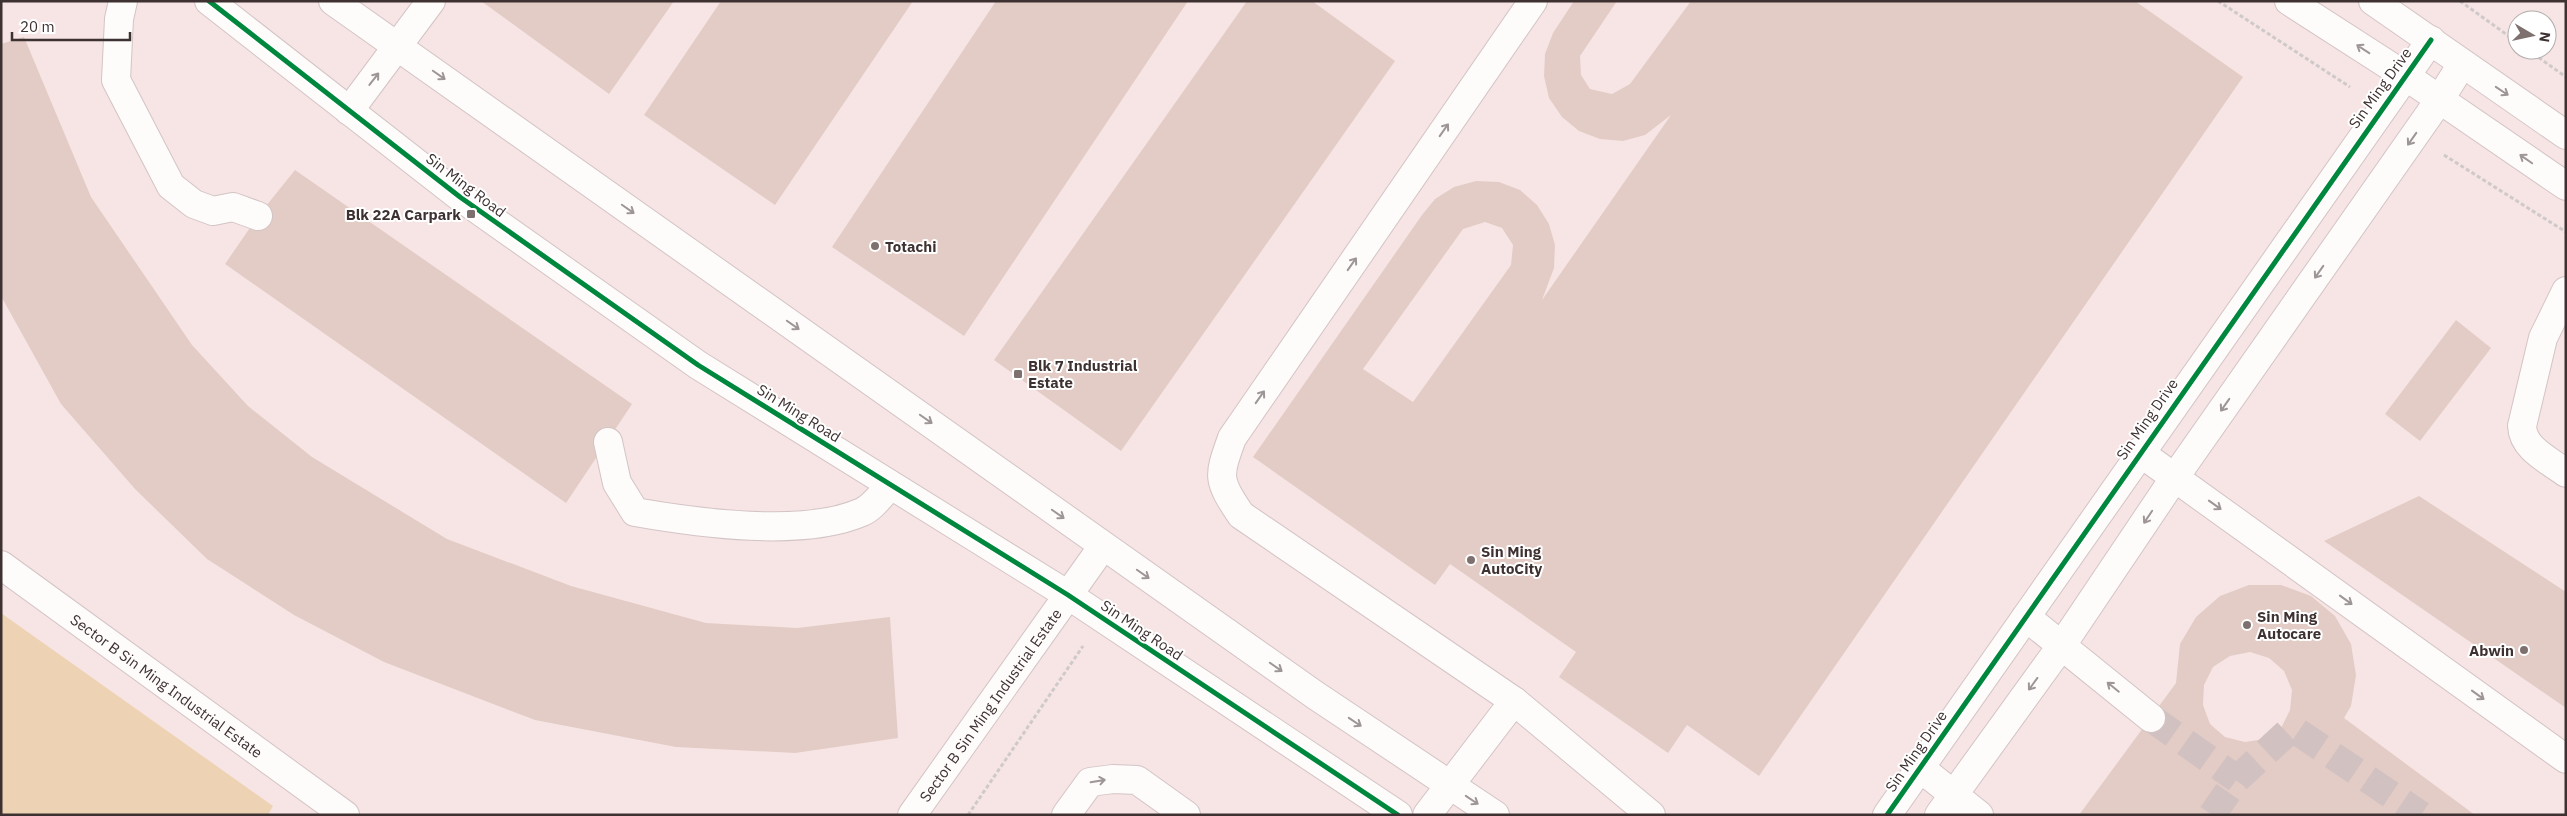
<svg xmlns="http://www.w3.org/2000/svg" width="2567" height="816" font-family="'IBM Plex Sans',sans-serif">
	<rect width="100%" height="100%" fill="#f7e5e5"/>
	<path fill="#edd3b4" d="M1 613 273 806 268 815H1Z"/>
	<path fill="#e3ccc5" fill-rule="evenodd" d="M481 1H674L609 94Z
		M721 1H913L775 205 644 115Z
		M996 1H1188L964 336 832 247Z
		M1247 1H1312L1395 61 1121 451 994 360Z
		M1574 1H1617L1580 56 1581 75 1590 89 1612 94 1630 84 1691 1H2135L2243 77 1759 776 1687 725 1668 753 1559 677 1576 652 1450 564 1435 585 1253 457 1422 215 1435 199 1454 187 1476 181 1499 182 1520 190 1537 205 1549 224 1555 245 1554 268 1542 300 1671 115 1645 135 1623 141 1600 139 1579 131 1562 117 1549 98 1544 76 1545 54 1553 33ZM1485 222 1502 228 1513 245 1511 265 1413 402 1363 369 1463 229Z
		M24 37 91 197 192 345 248 406 312 457 447 539 571 586 706 623 797 628 890 617 898 738 795 753 676 747 535 720 384 662 294 615 207 559 135 489 61 404 1 296V44Z
		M295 170 632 404 566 503 225 264 258 216Z
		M2456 320 2491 348 2420 441 2385 414Z
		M2419 496 2566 592V708L2324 541Z
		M2249 585H2281L2311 596 2335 616 2351 644 2356 675 2351 706 2344 718 2475 815H2079L2176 683 2180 644 2196 617 2220 596ZM2250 652 2269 658 2284 671 2292 690 2290 710 2281 728 2265 739 2245 742 2225 737 2210 724 2203 705 2204 685 2213 667 2230 656Z"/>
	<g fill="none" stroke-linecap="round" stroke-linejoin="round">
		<path stroke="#d2c1c1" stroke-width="28" stroke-dasharray="28 14" stroke-linecap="butt" d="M2151 718 2237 779
			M2212 815 2237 779 2292 728 2421 815"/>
		<g stroke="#d3c4c5" stroke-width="30">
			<g id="minor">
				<path d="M123 1 119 19 116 80 171 186 194 204 213 211 233 207 258 216"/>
				<path d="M209 1 460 197 698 365 1068 595 1398 815"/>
				<path d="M333 1 1315 695 1495 815"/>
				<path d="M1533 1 1232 438C1218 477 1217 479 1241 515L1514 701 1651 815"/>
				<path d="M2289 1 2404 75 2566 186"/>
				<path d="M2373 1 2566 135"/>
				<path d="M349 111 431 1"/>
				<path d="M2566 291 2543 338 2522 426C2523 449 2549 460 2566 473"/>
				<path d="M608 442 617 483 635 512C698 523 803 538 862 512 872 508 882 494 890 486"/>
				<path d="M2139 452 2566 759"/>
				<path id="s1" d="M1 565 345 815"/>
				<path d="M2026 617 2151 718"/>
				<path d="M1919 767 1979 815"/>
				<path id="s2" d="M912 815 1103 546"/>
				<path d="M1066 815 1090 782 1113 779 1137 780 1186 815"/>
				<path d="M1427 815 1514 701"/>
				<path d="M1887 815 2431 40"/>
				<path d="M1939 815 2062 645 2175 477 2440 99 2462 64"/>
			</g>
		</g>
		<path stroke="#cfc9c9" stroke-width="3" stroke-dasharray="4 2.5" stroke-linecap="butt" d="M2218 1 2350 87
			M2460 1 2517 42
			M2528 50 2566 77
			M2444 155 2566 232
			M968 815 1083 646"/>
		<use href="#minor" stroke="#fefbfb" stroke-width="28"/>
		<g stroke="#fff" stroke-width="8">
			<path id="cycleway" d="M209 1 460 197 698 365 1068 595 1398 815
				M1887 815 2431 40"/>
		</g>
		<use href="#cycleway" stroke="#00873e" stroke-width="5"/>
	</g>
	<defs><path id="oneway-shaft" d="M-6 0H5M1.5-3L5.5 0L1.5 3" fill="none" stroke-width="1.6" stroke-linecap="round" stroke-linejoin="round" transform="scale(1.25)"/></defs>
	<g stroke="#9e9696">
		<use href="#oneway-shaft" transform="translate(2363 49) rotate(-147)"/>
		<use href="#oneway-shaft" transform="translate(439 75) rotate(35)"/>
		<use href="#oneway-shaft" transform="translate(374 79) rotate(-52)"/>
		<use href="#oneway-shaft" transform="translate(2502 91) rotate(34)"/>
		<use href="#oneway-shaft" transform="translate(1444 130) rotate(-55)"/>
		<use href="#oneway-shaft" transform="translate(2412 139) rotate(125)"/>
		<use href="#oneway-shaft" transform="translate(2526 159) rotate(-145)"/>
		<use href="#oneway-shaft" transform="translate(628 209) rotate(35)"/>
		<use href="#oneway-shaft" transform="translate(1352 264) rotate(-55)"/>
		<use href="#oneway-shaft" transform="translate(2319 272) rotate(125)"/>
		<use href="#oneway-shaft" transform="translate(793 325) rotate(35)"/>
		<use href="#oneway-shaft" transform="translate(1260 397) rotate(-55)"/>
		<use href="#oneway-shaft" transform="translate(2225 405) rotate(125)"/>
		<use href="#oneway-shaft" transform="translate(926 419) rotate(35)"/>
		<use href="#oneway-shaft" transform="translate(2215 505) rotate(36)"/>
		<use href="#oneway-shaft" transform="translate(1058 514) rotate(35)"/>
		<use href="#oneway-shaft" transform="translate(2148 517) rotate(124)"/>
		<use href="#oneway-shaft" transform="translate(1143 574) rotate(35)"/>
		<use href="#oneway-shaft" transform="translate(2346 600) rotate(36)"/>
		<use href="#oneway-shaft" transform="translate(1276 667) rotate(35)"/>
		<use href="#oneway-shaft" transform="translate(2033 684) rotate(126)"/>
		<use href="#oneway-shaft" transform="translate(2113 687) rotate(-141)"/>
		<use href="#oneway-shaft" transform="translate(2478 695) rotate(36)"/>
		<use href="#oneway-shaft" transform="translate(1355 722) rotate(34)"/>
		<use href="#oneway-shaft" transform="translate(1098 781) rotate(-10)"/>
		<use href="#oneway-shaft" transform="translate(1472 800) rotate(34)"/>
	</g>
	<g fill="#7f7070" stroke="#fff" stroke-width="2">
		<rect x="466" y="209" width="10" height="10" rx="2.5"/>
		<circle cx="875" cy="246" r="5"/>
		<rect x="1013" y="369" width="10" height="10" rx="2.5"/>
		<circle cx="1471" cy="560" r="5"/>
		<circle cx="2247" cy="625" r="5"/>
		<circle cx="2524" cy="650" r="5"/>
	</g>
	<g text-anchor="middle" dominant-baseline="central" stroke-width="4" stroke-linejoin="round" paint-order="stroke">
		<g font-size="15" fill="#3e3131" stroke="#fff">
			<text transform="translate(2380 88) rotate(-54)">Sin Ming Drive</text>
			<text transform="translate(466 185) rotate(37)">Sin Ming Road</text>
			<text transform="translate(799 413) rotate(32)">Sin Ming Road</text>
			<text transform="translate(2147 419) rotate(-55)">Sin Ming Drive</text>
			<text transform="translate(1142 630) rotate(34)">Sin Ming Road</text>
			<text stroke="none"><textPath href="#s1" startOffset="205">Sector B Sin Ming Industrial Estate</textPath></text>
			<text stroke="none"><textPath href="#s2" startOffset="135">Sector B Sin Ming Industrial Estate</textPath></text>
			<text transform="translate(1916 751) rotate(-55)">Sin Ming Drive</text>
		</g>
		<g font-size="15" font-weight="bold" fill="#3e3131" stroke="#fff" text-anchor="start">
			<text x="461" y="214" text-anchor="end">Blk 22A Carpark</text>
			<text x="885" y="246">Totachi</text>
			<text x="1028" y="365">Blk 7 Industrial<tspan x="1028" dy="17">Estate</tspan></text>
			<text x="1481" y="551">Sin Ming<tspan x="1481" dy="17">AutoCity</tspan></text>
			<text x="2257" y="616">Sin Ming<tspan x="2257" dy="17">Autocare</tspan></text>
			<text x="2514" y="650" text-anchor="end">Abwin</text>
		</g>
	</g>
	<rect width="2567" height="816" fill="none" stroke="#3e3131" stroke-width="5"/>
	<g transform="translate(2532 35) rotate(99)"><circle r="24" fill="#ffffff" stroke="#b2adad"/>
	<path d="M0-4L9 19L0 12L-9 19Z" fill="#7f7070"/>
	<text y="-8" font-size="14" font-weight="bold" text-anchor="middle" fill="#3e3131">N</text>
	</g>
	<path d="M12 32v8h118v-8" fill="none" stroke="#3e3131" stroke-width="2.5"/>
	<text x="20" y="32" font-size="15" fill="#3e3131" stroke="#ffffff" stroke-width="4" paint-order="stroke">20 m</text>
</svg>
